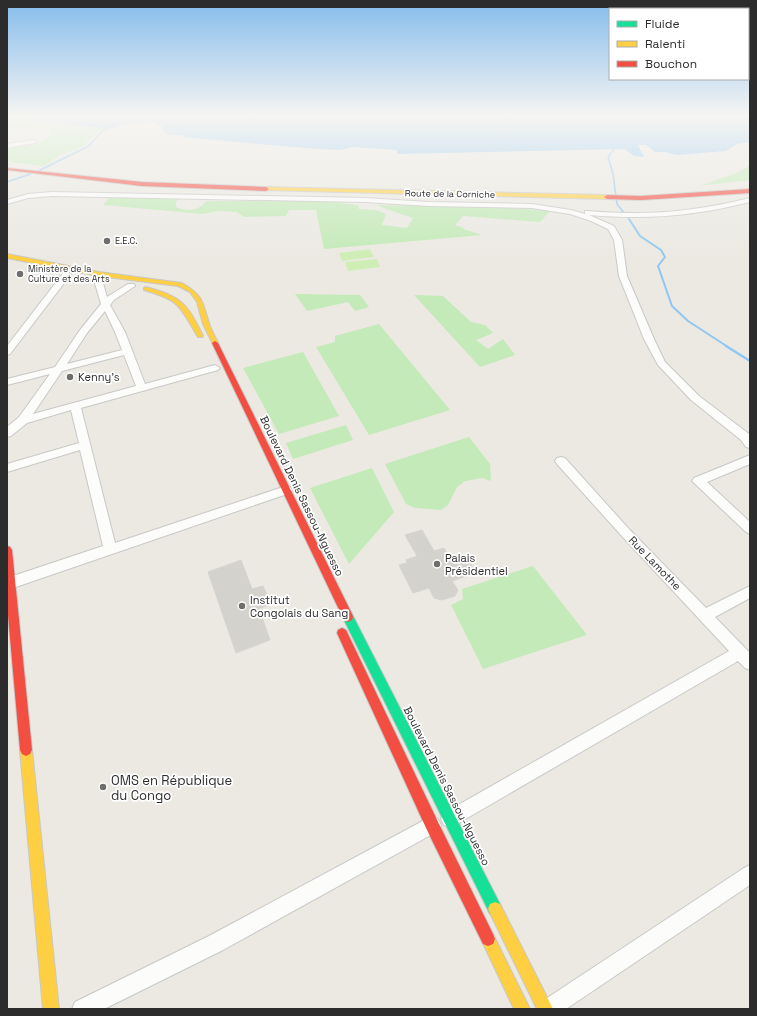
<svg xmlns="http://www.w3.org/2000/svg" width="757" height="1016" font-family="'Space Grotesk',sans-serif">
	<rect width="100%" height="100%" fill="#ebe9e2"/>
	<path fill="#c3eab8" d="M15 118 91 128 100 127 102 128 82 147 60 155 44 166 10 162 7 156V148C19 143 37 148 47 139 49 137 51 134 52 131L41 127 7 130V121Z
		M750 165V180L699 186 737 173Z
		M110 197 179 198 176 202V207C187 212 199 211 206 201H325L358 205 359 209 376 210 386 214 382 225 407 228 413 218 386 209 377 205 509 208 550 211 540 222 463 216 455 225 464 228 463 229 482 235 324 249 316 210H289L286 216 244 217 237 212 217 211 203 214 103 205Z
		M295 294 360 295 369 307 355 311 348 302 307 311Z
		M414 295 443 296 471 322 485 325 493 333 476 340 488 349 503 339 515 355 480 367Z
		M379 324 450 410 369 435 316 347 335 342V336Z
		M303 352 339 416 279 434 243 368Z
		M346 425 353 440 293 459 286 443Z
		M469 437 490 464 491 481 482 478 465 481 457 487 448 505 441 510 415 508 406 504 385 464Z
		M372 468 394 512 349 564 310 488Z
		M533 566 587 635 483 669 451 605 463 599 462 589Z"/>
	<path fill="#ceeeb5" d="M370 249 374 257 342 261 339 253Z
		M377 259 380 267 348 271 345 262Z"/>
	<path fill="#90c7f2" d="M7 116H750V142L737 144 726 151 677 155 665 152H655L646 145H638L644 157 634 156 625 149 397 154V150L353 147 340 150 304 148 183 137V135H169L163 131 162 127C151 118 123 124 110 129L15 118 7 121Z"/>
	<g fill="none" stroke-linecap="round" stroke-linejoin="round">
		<path stroke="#90c7f2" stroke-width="1.5" d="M614 149 608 157 613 174 617 204 625 214
			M38 171 89 146 102 131 109 127
			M7 182 33 173"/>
		<path stroke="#90c7f2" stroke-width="2" d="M629 219 640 236 661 250 665 257 658 266 672 306 688 321 728 347"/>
		<path stroke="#90c7f2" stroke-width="2.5" d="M726 346 750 361"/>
	</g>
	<path fill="#d4d2cd" stroke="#d6d4ce" d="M422 530 434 551 444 548 451 561 460 559 463 563 469 561 476 573 452 581 458 590 455 596 442 600 434 598 429 588 413 593 399 565 407 563 406 560 417 556 405 535Z
		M241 560 252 589 263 586 271 604 259 609 270 640 236 653 208 572Z"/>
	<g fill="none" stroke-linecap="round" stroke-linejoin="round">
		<g stroke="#c8c8c7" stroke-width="2">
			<path id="street" d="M33 140 36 142 35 143 7 148V144Z
				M52 192 365 198 429 202 532 204 571 210 585 214V211H588C646 216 693 212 750 198V202C694 216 647 220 589 215L614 226 622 240 627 276 654 339 665 362 699 396 749 434 750 448 746 447 741 440 691 400 658 365 644 339 619 276 614 240 608 229 591 221 570 214 532 208 429 206 365 202 52 196 28 198 7 204V200L28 194Z
				M64 272H67L71 274 10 354 7 355V346Z
				M95 278H101L102 280 107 297 128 284H134L135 286 114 300 110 305 125 332 145 384 215 365 220 368 218 370 81 408 115 543 286 486 290 487 292 490 290 493 10 589 7 588V578L103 546 80 450 7 472V464L79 443 71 410 27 423 11 436 7 437V427L19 417 50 374 7 385V379L55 367 80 330 101 304 94 280ZM105 311 115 332 122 350 67 364 87 333ZM124 355 136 386 33 414 62 371Z
				M750 455V464L707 482 750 522V534L746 532 692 481 694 478Z
				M561 457 565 458 628 528 706 608 750 586V598L715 617 750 653V670L745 668 738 661 450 828 444 825 441 819 444 813 729 651 620 534 557 464 555 461 557 458Z
				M432 816 438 819 441 825 438 831 223 950 104 1009H72L75 1002 209 936Z
				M750 865V885L566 1009H538L541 1002 744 868Z"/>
		</g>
		<g stroke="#c8c8c7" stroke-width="2">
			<path id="fast" d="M348 612 352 614 500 904 502 909 500 914 495 916 490 914 344 620 343 617 344 614Z"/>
		</g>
		<g stroke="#c8c8c7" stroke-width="2">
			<path id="slow" d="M266 187 607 195 610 197 607 199 264 190V188Z
				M7 254 99 272 182 283C203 295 202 301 209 323 211 330 215 336 218 343L217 344H213L203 324 197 302 190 292 178 286 99 276 7 258Z
				M146 287C181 296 188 304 203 336L202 337H198C179 306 182 301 144 290V288Z
				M26 744 30 746 32 750 59 1009H43L20 750 22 746Z
				M495 902 500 904 553 1009H537L488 909 490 904Z
				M488 932 493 934 530 1009H514L481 939 483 934Z"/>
		</g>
		<g stroke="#c8c8c7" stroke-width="2">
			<path id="jam" d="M7 168 142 182 266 187 269 189 266 191 142 186 7 170Z
				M750 189V193L641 200 607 199 604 197 607 195 641 196Z
				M215 341 218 343 352 614 353 617 352 620 348 622 344 620 212 343Z
				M7 546 10 547 12 550 32 750 30 754 26 756 22 754 20 750 7 604Z
				M342 628 346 630 437 820 493 934 495 939 493 944 488 946 483 944 427 830 337 633 338 630Z"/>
		</g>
		<use href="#street" fill="#fcfcfb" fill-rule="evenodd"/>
		<use href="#fast" fill="#16e098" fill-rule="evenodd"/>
		<use href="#slow" fill="#ffcf43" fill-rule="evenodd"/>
		<use href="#jam" fill="#f24e42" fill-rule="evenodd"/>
	</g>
	<linearGradient id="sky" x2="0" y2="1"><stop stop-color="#85bcec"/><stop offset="0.45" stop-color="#f6f5f2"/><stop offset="1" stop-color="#f6f5f2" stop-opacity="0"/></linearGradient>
	<rect width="757" height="258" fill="url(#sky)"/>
	<g fill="#6f6e6c" stroke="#fff" stroke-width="1.5">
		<circle cx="107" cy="241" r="4"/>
		<circle cx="20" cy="274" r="4"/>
		<circle cx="70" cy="377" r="4"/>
		<circle cx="437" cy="564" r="4"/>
		<circle cx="242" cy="606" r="4"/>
		<circle cx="103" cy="787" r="4"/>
	</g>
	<g text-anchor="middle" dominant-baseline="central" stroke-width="3.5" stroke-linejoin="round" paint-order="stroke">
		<g font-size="9" fill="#2c2c2c" stroke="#fff">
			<text transform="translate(450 194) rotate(1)">Route de la Corniche</text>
		</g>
		<g font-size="9" fill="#2c2c2c" stroke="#fff" text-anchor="start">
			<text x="115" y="241">E.E.C.</text>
			<text x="28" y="269">Ministère de la<tspan x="28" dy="10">Culture et des Arts</tspan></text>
		</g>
		<g font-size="11" fill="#2c2c2c" stroke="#fff" text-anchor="start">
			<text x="78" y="377">Kenny's</text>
			<text x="445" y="558">Palais<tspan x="445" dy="13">Présidentiel</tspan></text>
			<text x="250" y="600">Institut<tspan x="250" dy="13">Congolais du Sang</tspan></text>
		</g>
		<g font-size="11" fill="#2c2c2c" stroke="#fff">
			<text transform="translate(302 496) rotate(64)">Boulevard Denis Sassou-Nguesso</text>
			<text transform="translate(655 563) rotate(46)">Rue Lamothe</text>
			<text transform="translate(447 786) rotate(63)">Boulevard Denis Sassou-Nguesso</text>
		</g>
		<g font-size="13" fill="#2c2c2c" stroke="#fff" text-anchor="start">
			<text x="111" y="780">OMS en République<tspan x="111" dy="15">du Congo</tspan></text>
		</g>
	</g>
	<rect width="757" height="1016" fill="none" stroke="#2c2c2c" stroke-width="16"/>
	<rect x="609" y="8" width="140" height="72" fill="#ffffff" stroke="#ababab"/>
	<rect x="617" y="21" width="20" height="6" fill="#16e098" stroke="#ababab"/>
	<text x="645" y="28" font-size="12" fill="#2c2c2c">Fluide</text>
	<rect x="617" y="41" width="20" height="6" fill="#ffcf43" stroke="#ababab"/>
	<text x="645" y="48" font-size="12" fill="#2c2c2c">Ralenti</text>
	<rect x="617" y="61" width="20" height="6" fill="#f24e42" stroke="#ababab"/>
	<text x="645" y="68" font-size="12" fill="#2c2c2c">Bouchon</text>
</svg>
